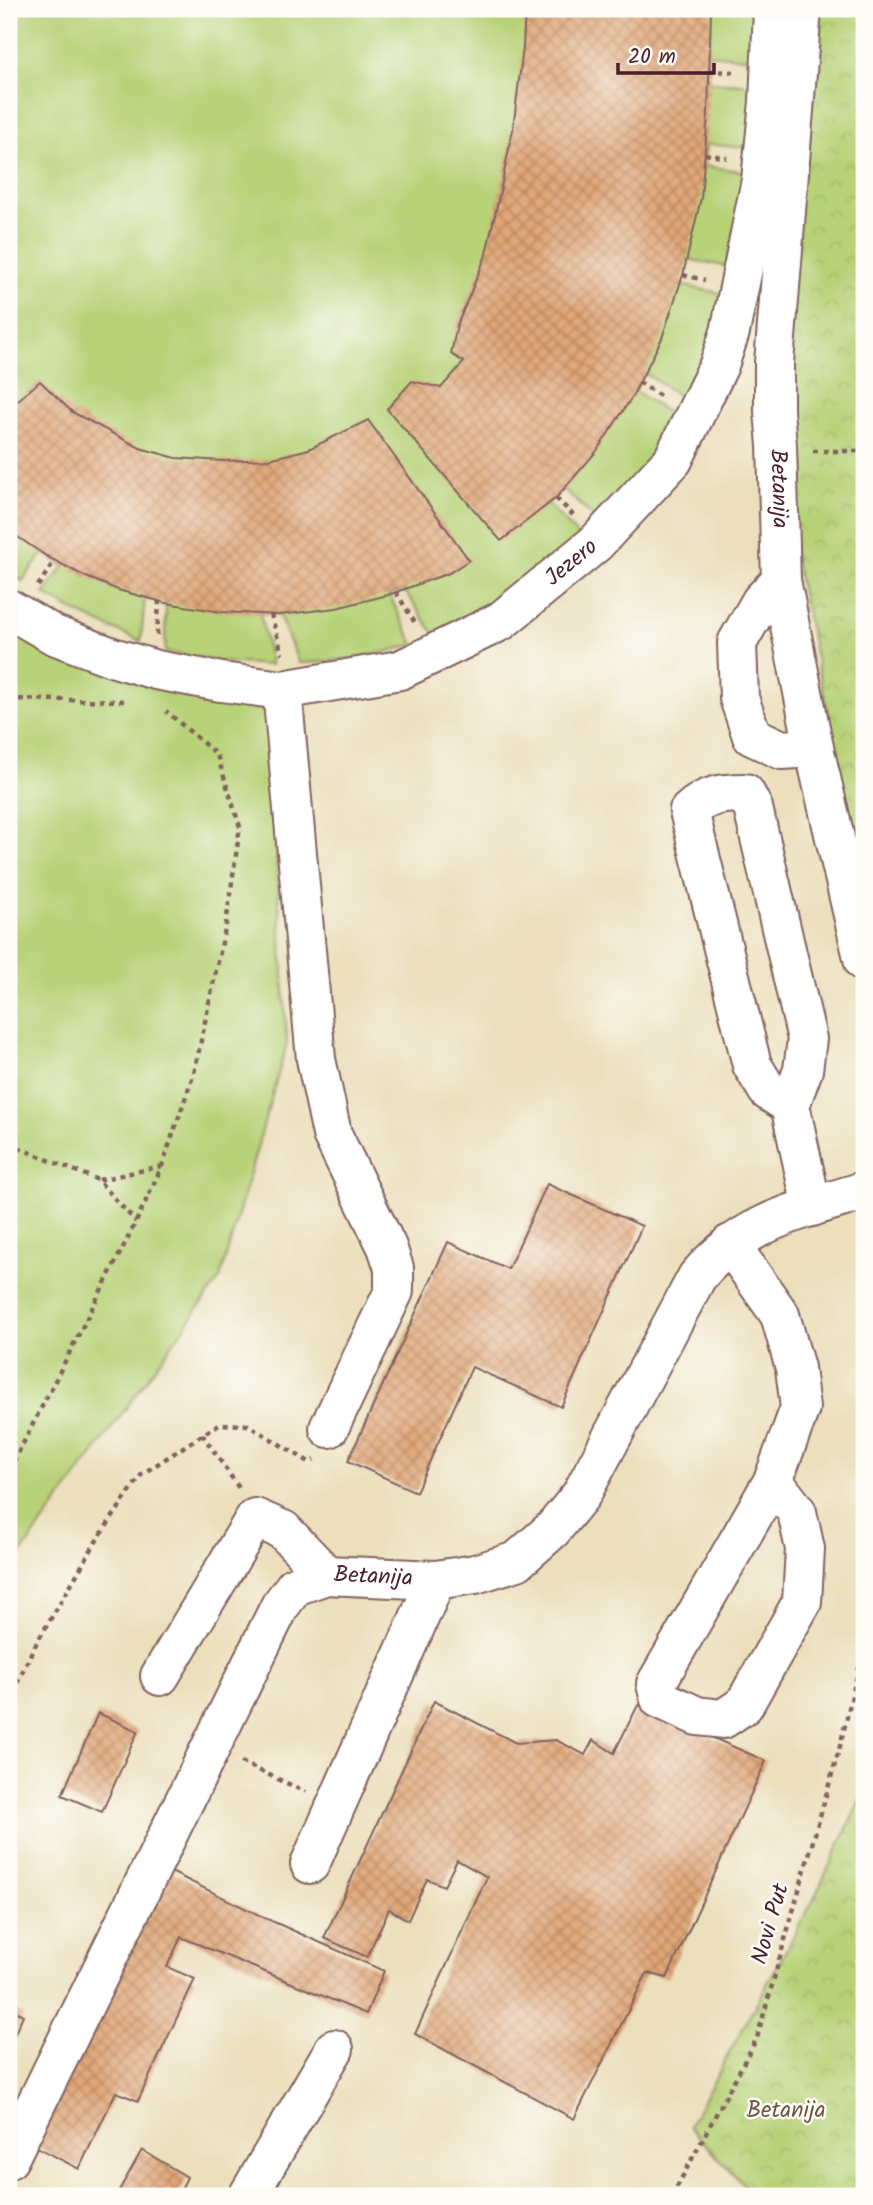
<svg xmlns="http://www.w3.org/2000/svg" width="873" height="2205" font-family="Kalam,sans-serif">
	<defs>
		<pattern id="park-crowns" width="20" height="18" patternUnits="userSpaceOnUse" patternTransform="scale(1.75)"><rect width="20" height="18" fill="#b8d278"/><path d="M2 6a3 3 0 1 1 6 0M12 15a3 3 0 1 1 6 0" fill="none" stroke="#a0b468"/></pattern>
		<pattern id="building-cross-hatch" width="8" height="8" patternUnits="userSpaceOnUse" patternTransform="scale(1.75)"><rect width="8" height="8" fill="#e1a778"/><path d="M0 0l8 8M0 8l8-8" fill="none" stroke="#b88763"/></pattern>
	</defs>
	<rect width="100%" height="100%" fill="#fdfcf7"/>
	<filter id="ink" filterUnits="userSpaceOnUse"><feTurbulence type="fractalNoise" baseFrequency=".0143" numOctaves="2"/><feDisplacementMap in="SourceGraphic" scale="14" xChannelSelector="R" yChannelSelector="G"/><feConvolveMatrix kernelMatrix="1 2 1 2 8 2 1 2 1" color-interpolation-filters="sRGB"/></filter>
	<filter id="wash" filterUnits="userSpaceOnUse"><feTurbulence type="fractalNoise" baseFrequency=".00686" numOctaves="4" result="noise"/><feDisplacementMap in="SourceGraphic" scale="28" xChannelSelector="R" yChannelSelector="G"/><feGaussianBlur stdDeviation="1.57" result="paint"/><feColorMatrix in="noise" values="0 0 0 0 0 0 0 0 0 0 0 0 0 0 0 0 0 1.4 0 .05"/><feComposite in="paint" operator="in"/></filter>
	<g filter="url(#wash)">
		<rect width="100%" height="100%" fill="#ebdfbc"/>
		<path fill="#b8d278" stroke="#817852" stroke-width="2" d="M9 9H761L757 59 710 54 709 82 761 85 757 149 706 144 704 166 748 172 730 267 687 259 680 285 724 294 689 402 644 373 635 391 680 421 601 524 563 489 548 504 584 542 546 574 438 639 404 590 389 595 414 644C376 656 339 662 299 663L279 615 260 613 271 665 222 662 165 652 166 603 145 598 141 641C107 627 75 613 44 594L64 566 43 554 22 581 9 571Z
			M9 622 66 656 268 709 287 1043 220 1278 9 1570Z"/>
		<path fill="url(#park-crowns)" stroke="#817852" stroke-width="2" d="M793 9H864V882L771 448Z
			M864 1792V2196H754L689 2126 814 1899Z"/>
		<g id="blocks">
			<path fill="url(#building-cross-hatch)" d="M525 9H711L708 114 701 198 683 275 662 338 632 397 596 452 556 498 501 541 387 409 412 381 441 388 464 362 451 354 457 325 485 258 499 197 513 129 523 48Z
				M9 338 16 353 9 356Z
				M40 381 72 412 140 448 176 458 224 461 269 459 309 449 368 420 469 560 449 573 388 595 336 608 279 615 222 612 166 603 118 590 84 576 46 556 9 531V408Z
				M547 1184 642 1226 561 1407 472 1367 416 1492 348 1461 448 1242 508 1269Z
				M434 1701 516 1743 556 1740 585 1755 593 1740 614 1753 638 1705 766 1761 667 1978 647 1973 574 2119 415 2034 487 1877 457 1860 444 1886 427 1879 408 1920 389 1909 367 1957 324 1938Z
				M98 1713 138 1731 102 1812 62 1795Z
				M167 1870 265 1918 384 1971 366 2014 181 1937 167 1967 195 1979 138 2101 116 2092 79 2169 25 2141Z
				M9 2008 23 2015 9 2047Z
				M142 2150 187 2177 178 2196H116Z"/>
		</g>
	</g>
	<g filter="url(#ink)">
		<use href="#blocks" fill-opacity="0" stroke="#82625e" stroke-width="2"/>
		<g fill="none" stroke-linecap="round" stroke-linejoin="round">
			<g stroke="#82625e" stroke-width="42">
				<g id="minor">
					<path id="s1" d="M802 9 774 363V411L777 445 781 580 814 748 864 962"/>
					<path d="M781 580 761 601 737 643 739 698 752 736 782 750 814 748"/>
					<path id="s2" d="M9 609 54 635 112 657 156 670 221 682 282 690 400 670 501 621 596 543 673 460 719 365 730 332 761 180 769 102 773 9"/>
					<path d="M282 690 316 1059 332 1134 387 1247 394 1268V1291L329 1428"/>
					<path d="M790 1105 768 1091 752 1065 689 811C706 795 722 793 745 793L753 808 807 1039 803 1070 790 1105 812 1207"/>
					<path d="M730 1244 780 1315 795 1368 800 1408 773 1481 656 1684 660 1699 697 1716 723 1719 744 1705 802 1602 805 1549 797 1512 773 1481"/>
					<path d="M160 1676 255 1518 283 1530 326 1575"/>
					<path d="M310 1864 436 1580"/>
					<path id="s3" d="M9 2159 280 1606 295 1586 326 1575 436 1580 475 1574 517 1561 553 1529 581 1495 697 1277C742 1222 799 1211 864 1191"/>
					<path d="M248 2196 334 2049"/>
				</g>
			</g>
			<path stroke="#82625e" stroke-width="4.5" stroke-dasharray="5 5" stroke-linecap="butt" d="M709 71 735 72
				M705 154 727 158
				M683 275 705 280
				M639 382 663 398
				M813 451H864
				M556 498 573 515
				M38 586 55 560
				M396 592 415 623
				M271 614 282 654
				M157 635 159 601
				M9 699 127 701
				M9 1144 98 1180 136 1222
				M99 1180 162 1166
				M202 1434 239 1488
				M9 1471 136 1222 162 1166 194 1073 226 924 240 827 217 755 166 711
				M9 1701 33 1649 97 1540 142 1474 219 1424 248 1425 309 1462 314 1460
				M241 1762 306 1792
				M672 2196 757 2038 840 1746 864 1646"/>
			<use href="#minor" stroke="#fff" stroke-width="38"/>
		</g>
	</g>
	<g text-anchor="middle" dominant-baseline="central" stroke-width="5" stroke-linejoin="round" paint-order="stroke">
		<g font-size="23" fill="#4a1f2b" stroke="#fdfcf7">
			<text stroke="none"><textPath href="#s1" startOffset="481">Betanija</textPath></text>
			<text stroke="none"><textPath href="#s2" startOffset="611">Jezero</textPath></text>
			<text stroke="none"><textPath href="#s3" startOffset="721">Betanija</textPath></text>
			<text transform="translate(771 1924) rotate(-74)">Novi Put</text>
		</g>
		<g font-size="23" fill="#6b5542" stroke="#fdfcf7">
			<text x="786" y="2111">Betanija</text>
		</g>
	</g>
	<rect width="873" height="2205" fill="none" stroke="#fdfcf7" stroke-width="35"/>
	<path d="M618 63v10h96v-10" fill="none" stroke="#4a1f2b" stroke-width="3.5"/>
	<text x="628" y="63" font-size="21" fill="#4a1f2b" stroke="#fdfcf7" stroke-width="5" paint-order="stroke">20 m</text>
</svg>
